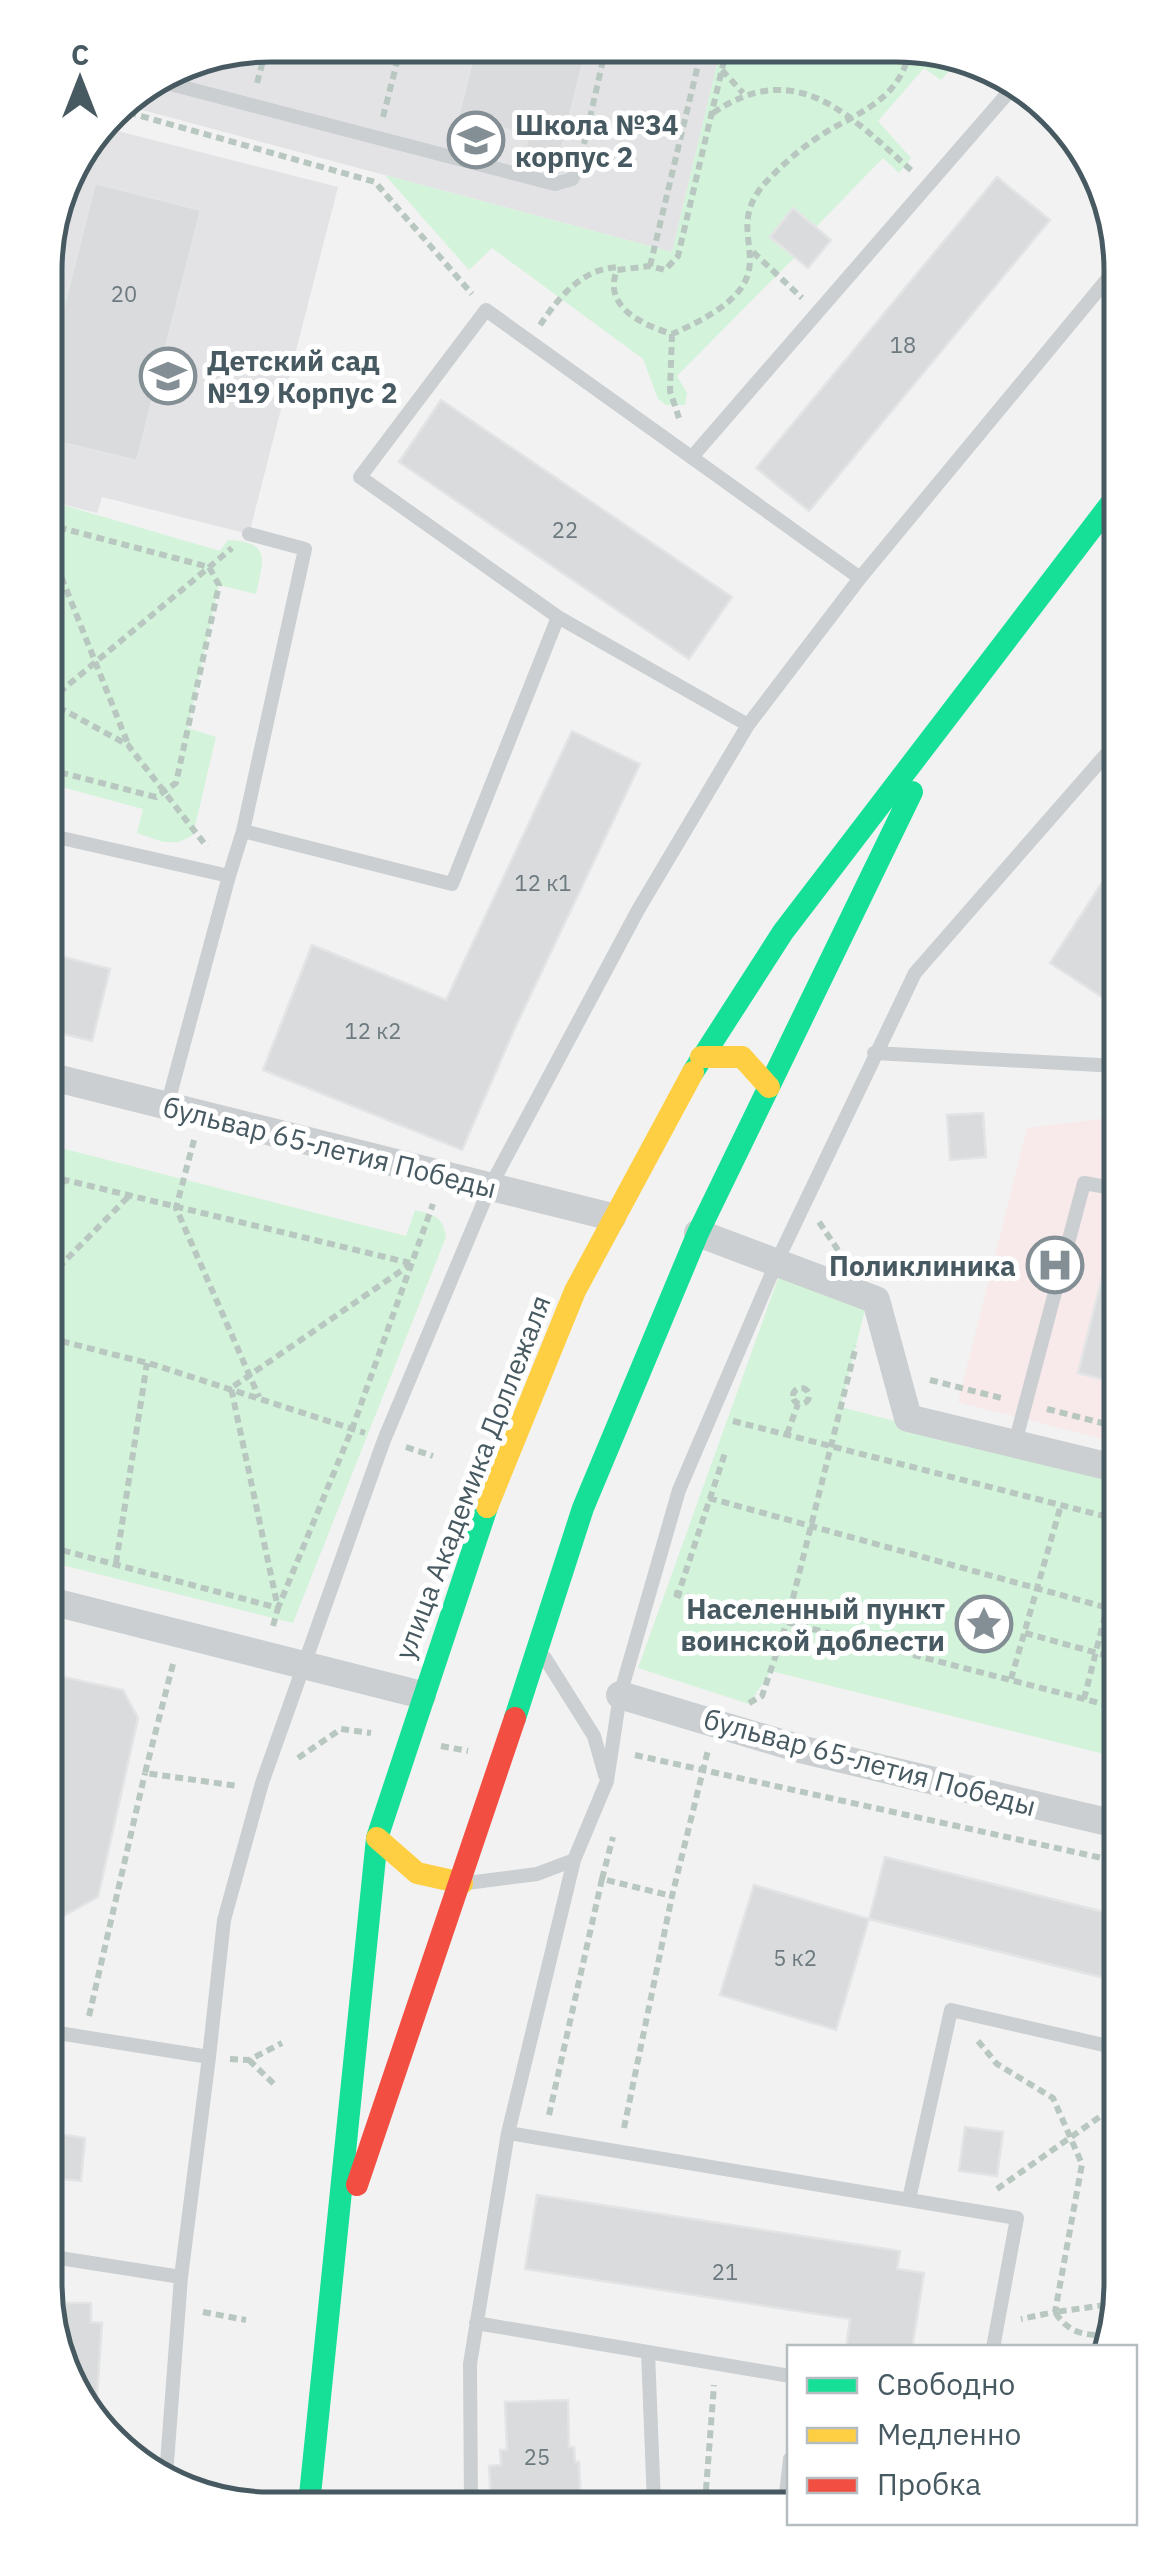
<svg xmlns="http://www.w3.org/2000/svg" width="1167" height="2555" font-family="'IBM Plex Sans',sans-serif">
	<rect width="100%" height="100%" fill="#f2f2f2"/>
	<path fill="#e3e3e5" d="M271 45 721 48 672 252 120 104 185 62Z
		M102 127 338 187 249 534 102 497 97 513 46 500V256L68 172Z"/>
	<path fill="#f8e9ea" d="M1117 1117 1118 1443 958 1402 1027 1128Z"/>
	<path fill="#d4f3db" d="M721 48 940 49 960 59 941 80 924 68 878 121 911 158 899 173 883 158 816 227 793 209 795 257 677 376 687 393 685 405H666L658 399 643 359 492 248 469 270 385 175 672 252Z
		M46 500 220 551 228 540C272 542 263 560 256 594L219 585 188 728 216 737 193 835 179 842H163L137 833 143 809 47 783Z
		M49 1145 406 1236 415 1210C434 1215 443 1216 446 1237L293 1623 50 1562Z
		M780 1273 868 1297 841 1407 1119 1480 1120 1758 771 1671 749 1704 638 1668Z"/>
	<path fill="#dadbdc" stroke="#e3e4e5" stroke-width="2.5" d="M476 46 587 47 560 156 525 148 529 135 458 117Z
		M997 177 1050 220 809 511 756 468Z
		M95 183 201 210 137 461 46 439V376Z
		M793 208 831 240 808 268 770 237Z
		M441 400 732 597 689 659 399 462Z
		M572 731 640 764 514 1030 462 1150 263 1070 312 945 446 1000Z
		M1116 861 1117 980 1105 999 1050 963Z
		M48 953 110 969 92 1041 48 1030Z
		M983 1113 986 1157 950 1160 947 1115Z
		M1108 1254 1118 1255V1383L1078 1373Z
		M50 1674 123 1690 138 1718 98 1897 51 1923Z
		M885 1857 1120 1916V1982L869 1919Z
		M754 1885 869 1919 836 2030 720 1995Z
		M965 2127 1003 2132 997 2176 959 2171Z
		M52 2133 85 2138 81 2181 52 2178Z
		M537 2195 900 2251 897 2269 924 2273 912 2348H846L850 2319 525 2269Z
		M53 2303H91V2322L102 2323 96 2412 53 2343Z
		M568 2400 569 2447H574L575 2462H579L581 2503 491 2504 489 2466 501 2465 500 2450H507L505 2402Z"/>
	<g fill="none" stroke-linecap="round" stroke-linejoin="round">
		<path stroke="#b8c7c0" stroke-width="6" stroke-dasharray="8 5" stroke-linecap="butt" d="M727 48 678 256 665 270 650 266 617 270C602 307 643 325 672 334 810 274 710 241 767 181 786 161 809 141 833 128 870 108 901 94 910 49
			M722 70 743 93
			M257 83 267 46
			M116 109 375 182 472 294
			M713 113C797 56 850 116 912 171
			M383 117 401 46
			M584 144 606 47
			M753 252 802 298
			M650 266 702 48
			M540 325C559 297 582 268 619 267
			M672 334 670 391 679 418
			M46 524 209 567 219 585 176 783 156 797 47 769
			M47 541 128 744
			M47 701 128 745 207 847
			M49 701 232 548
			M194 1140 176 1208 259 1397
			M49 1176 410 1263
			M49 1190 65 1181
			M819 1222 840 1253
			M49 1277 128 1197
			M49 1338 155 1365 365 1433
			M930 1380 1005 1399
			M793 1396a8 8 0 1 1 16 0a8 8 0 1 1-16 0Z
			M1047 1409 1118 1427
			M733 1421 1119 1520
			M787 1434 798 1404
			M406 1447 433 1456
			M709 1498 1119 1611
			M50 1547 278 1608 352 1429 433 1204
			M116 1563 147 1363
			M674 1593 1119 1708
			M677 1598 725 1453
			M273 1626 278 1608 231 1388 411 1264
			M1025 1633 1119 1659
			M173 1664 145 1773 238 1786
			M1011 1679 1061 1505
			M1084 1699 1107 1608
			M749 1703 762 1696 787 1622 856 1346
			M441 1746 468 1751
			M635 1755 1120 1862
			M298 1758 341 1729 371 1733
			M602 1879 613 1837
			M89 2016 145 1773
			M978 2041 997 2064 1053 2098 1082 2164 1055 2312 1021 2319
			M230 2059 249 2060 282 2043
			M249 2060 276 2086
			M549 2115 602 1879 672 1896
			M624 2128 672 1896 708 1750
			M997 2189 1108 2111 1121 2112
			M203 2312 246 2320
			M1108 2335C1085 2336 1068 2333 1055 2312L1120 2303
			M1093 2348 1106 2334
			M705 2503 714 2385"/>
		<path stroke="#cbcfd1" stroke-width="14" d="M155 80 555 184 572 179 579 165
			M692 457 1014 86
			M558 617 748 725 860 578
			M243 831 305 549 249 534
			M48 835 229 876 167 1106
			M229 876 243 831 452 884 558 617 360 477 486 310 860 578 1114 271
			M874 1053 1117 1066
			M1015 1443 1084 1183 1118 1189
			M545 1658 594 1736 605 1775
			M467 1883 537 1874 574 1860
			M52 2032 209 2057 224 1920 262 1783 384 1440 490 1187 638 910 748 725
			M508 2133 1017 2218 993 2348
			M909 2199 951 2010 1121 2049
			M53 2257 181 2277 166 2476
			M181 2277 209 2057
			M476 2323 790 2376
			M648 2352 654 2504
			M790 2459 785 2502 790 2503
			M471 2505 470 2364 508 2133 574 1860 607 1781 620 1695 679 1490 778 1259 915 973 1116 743"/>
		<path stroke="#cbcfd1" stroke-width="28" d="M48 1076 612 1217
			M698 1233 876 1300 908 1418 1119 1469
			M50 1601 422 1695
			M620 1695 804 1750 1120 1825"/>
		<path stroke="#16e098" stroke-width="22" d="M693 1072 783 932 1115 498
			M515 1718 583 1508 698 1233 912 792
			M309 2505 377 1838 487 1507"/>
		<path stroke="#ffcf43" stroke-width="22" d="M701 1057H742L769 1087
			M487 1507 575 1291 693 1072
			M377 1838 417 1873 462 1883"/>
		<path stroke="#f24e42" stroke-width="22" d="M357 2185 515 1718"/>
	</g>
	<defs>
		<g id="school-ring" transform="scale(2.875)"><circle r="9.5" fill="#fff" stroke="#838f94" stroke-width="1.5"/><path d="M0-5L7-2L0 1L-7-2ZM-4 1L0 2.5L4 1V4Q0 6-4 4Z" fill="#838f94"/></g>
		<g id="hospital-ring" transform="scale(2.875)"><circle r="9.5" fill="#fff" stroke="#838f94" stroke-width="1.5"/><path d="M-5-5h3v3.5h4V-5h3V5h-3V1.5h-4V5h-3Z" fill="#838f94"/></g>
		<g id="sight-ring" transform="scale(2.875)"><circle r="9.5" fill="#fff" stroke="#838f94" stroke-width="1.5"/><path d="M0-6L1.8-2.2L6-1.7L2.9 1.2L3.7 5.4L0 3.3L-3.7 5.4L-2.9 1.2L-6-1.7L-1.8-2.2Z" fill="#838f94"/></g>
	</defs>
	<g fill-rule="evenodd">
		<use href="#school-ring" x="476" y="140"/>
		<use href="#school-ring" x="168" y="376"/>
		<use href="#hospital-ring" x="1055" y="1265"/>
		<use href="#sight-ring" x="984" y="1624"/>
	</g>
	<g text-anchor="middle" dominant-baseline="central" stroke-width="10" stroke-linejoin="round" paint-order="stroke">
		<g font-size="22" fill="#6c7a80">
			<text x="124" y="293">20</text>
			<text x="903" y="344">18</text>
			<text x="565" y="529">22</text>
			<text x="543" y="882">12 к1</text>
			<text x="373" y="1030">12 к2</text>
			<text x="795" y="1957">5 к2</text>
			<text x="725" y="2271">21</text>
			<text x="537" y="2456">25</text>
		</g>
		<g font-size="28" font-weight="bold" fill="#475961" stroke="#fff" text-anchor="start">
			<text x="515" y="124">Школа №34<tspan x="515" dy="32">корпус 2</tspan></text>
			<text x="207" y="360">Детский сад<tspan x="207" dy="32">№19 Корпус 2</tspan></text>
			<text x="1016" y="1265" text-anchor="end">Поликлиника</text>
			<text x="945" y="1608" text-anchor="end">Населенный пункт<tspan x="945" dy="32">воинской доблести</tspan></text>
		</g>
		<g font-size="28" fill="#475961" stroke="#fff">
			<text transform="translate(330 1147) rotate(14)">бульвар 65-летия Победы</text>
			<text transform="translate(472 1477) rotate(-69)">улица Академика Доллежаля</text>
			<text transform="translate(870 1762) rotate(15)">бульвар 65-летия Победы</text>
		</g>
	</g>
	<path d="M0 0H1167V2555H0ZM270 62H896A208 208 0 0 1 1104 270V2284A208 208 0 0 1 896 2492H270A208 208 0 0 1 62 2284V270A208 208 0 0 1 270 62Z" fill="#fff" fill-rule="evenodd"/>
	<path fill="none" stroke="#475961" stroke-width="5" d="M270 62H896A208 208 0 0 1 1104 270V2284A208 208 0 0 1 896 2492H270A208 208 0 0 1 62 2284V270A208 208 0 0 1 270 62Z"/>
	<rect x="787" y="2345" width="350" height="180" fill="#ffffff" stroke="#b5bdc0" stroke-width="2.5"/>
	<rect x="807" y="2378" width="50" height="15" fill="#16e098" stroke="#b5bdc0" stroke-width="2.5"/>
	<text x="877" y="2395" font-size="30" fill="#475961">Свободно</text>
	<rect x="807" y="2428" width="50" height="15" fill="#ffcf43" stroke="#b5bdc0" stroke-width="2.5"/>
	<text x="877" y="2445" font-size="30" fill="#475961">Медленно</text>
	<rect x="807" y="2478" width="50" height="15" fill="#f24e42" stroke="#b5bdc0" stroke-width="2.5"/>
	<text x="877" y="2495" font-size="30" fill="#475961">Пробка</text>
	<g transform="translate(80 80)" stroke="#ffffff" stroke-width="8" paint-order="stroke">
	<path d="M0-8L18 38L0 25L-18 38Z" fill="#475961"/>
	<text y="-15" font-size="28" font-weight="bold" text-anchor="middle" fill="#475961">С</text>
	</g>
</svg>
